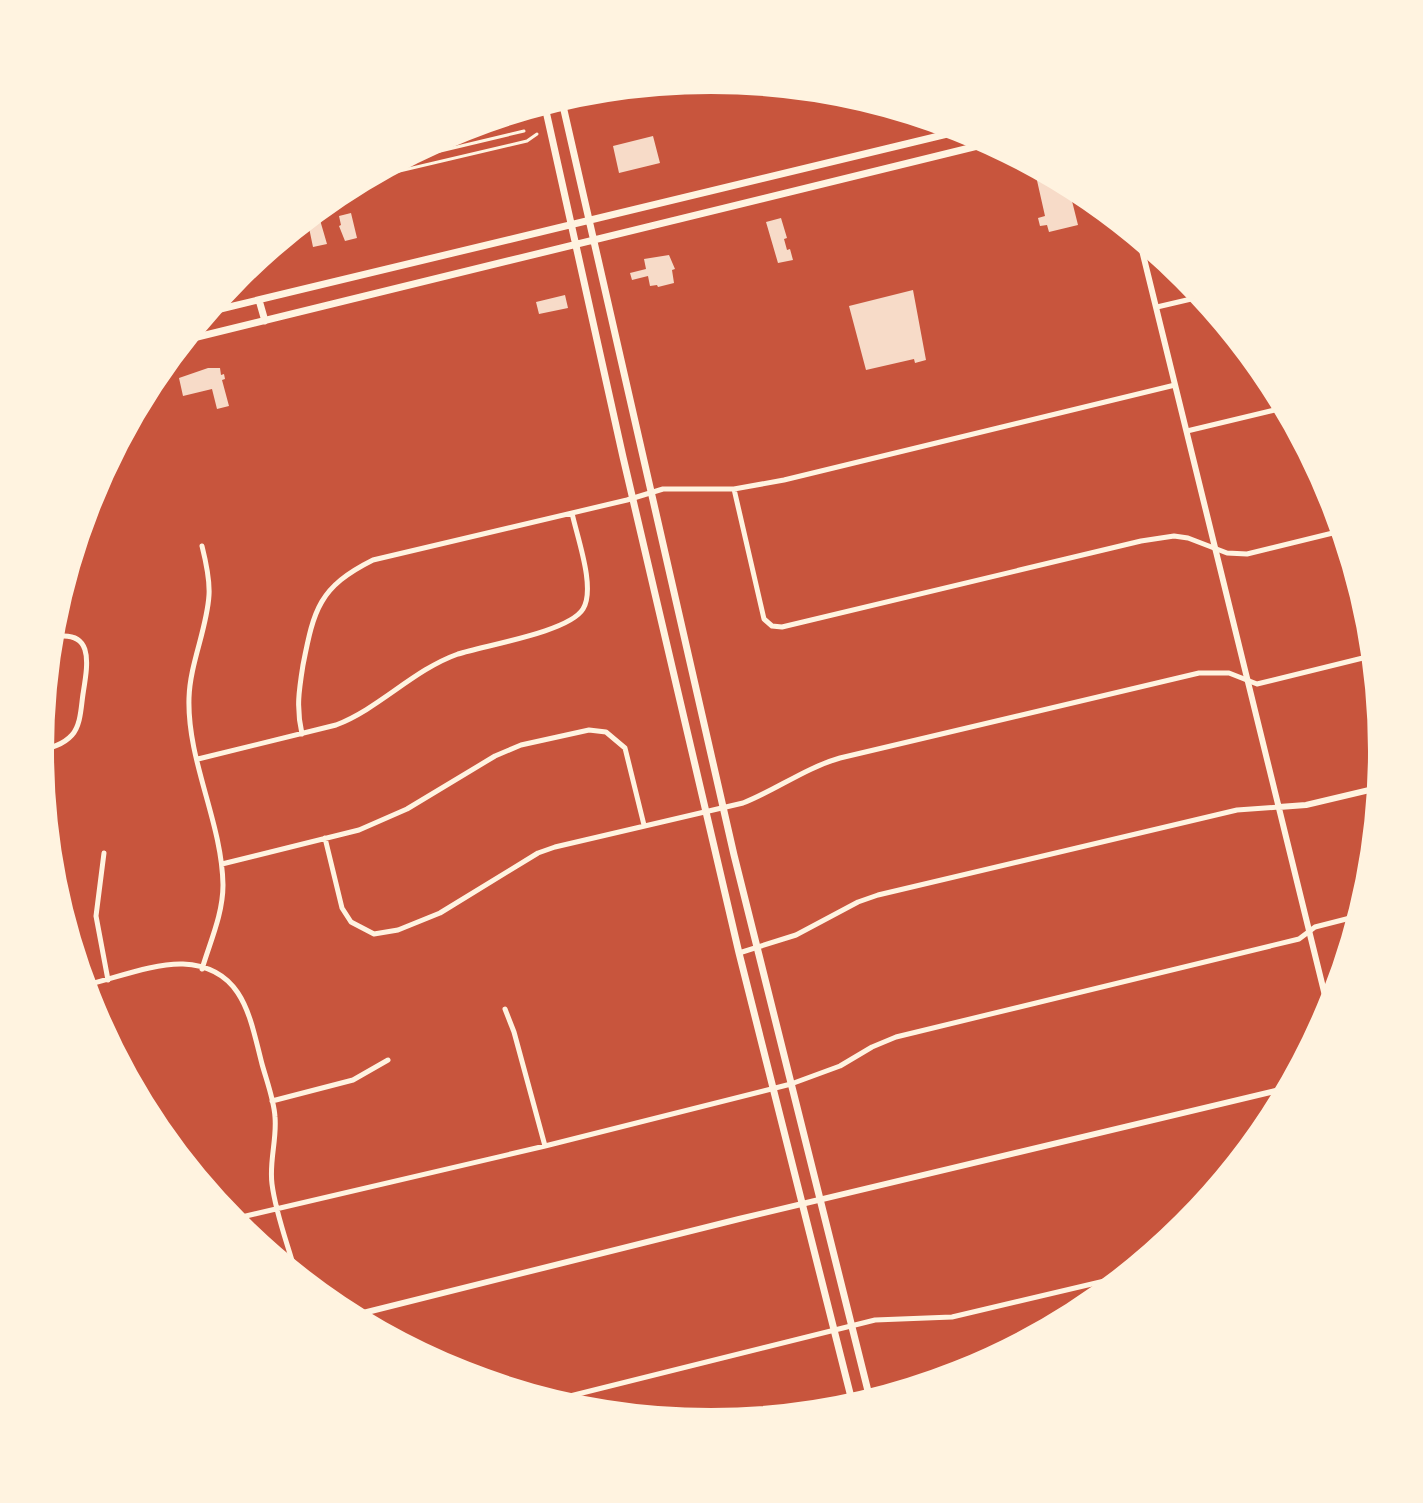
<svg xmlns="http://www.w3.org/2000/svg" width="1423" height="1503" font-family="Montserrat,sans-serif">
	<rect width="100%" height="100%" fill="#c8553d"/>
	<path fill="#f7dbc8" d="M653 136 660 163 619 173 613 146Z
		M1051 173 1071 183 1072 189H1069L1078 225 1049 232 1047 225 1040 226 1038 218 1045 216 1036 176Z
		M351 213 357 238 345 241 339 226 341 225 339 216Z
		M781 218 787 238 784 239 787 250 790 249 793 260 778 263 766 222Z
		M320 220 327 244 313 247 308 223Z
		M285 235V248L277 250 276 245 270 247Z
		M669 255 675 269 672 270 674 283 658 287 657 285 650 286 648 276 632 280 630 273 646 269 644 259Z
		M913 290 926 360 915 363 914 359 866 370 849 306Z
		M565 295 568 308 539 314 536 302Z
		M208 368H220L221 375 224 374 225 379 222 380 229 406 217 409 212 389 183 396 179 378Z"/>
	<g fill="none" stroke-linecap="round" stroke-linejoin="round">
		<path stroke="#fff3e0" stroke-width="3" d="M390 163 524 131
			M357 181 527 141 537 134"/>
		<path stroke="#fff3e0" stroke-width="5" d="M1157 307 1204 296
			M1187 431 1287 407
			M734 489 764 619 772 626 782 627 1141 541 1174 536 1188 538 1227 553 1247 554 1345 530
			M202 546C206 562 210 579 209 595 207 629 190 663 189 698 187 761 222 822 223 885 223 914 210 942 202 969
			M302 734C296 708 299 690 303 665 314 609 319 587 373 560L627 500 663 489H734L784 480 1175 385
			M38 751C50 748 63 745 72 735 81 725 81 707 83 694 88 663 95 627 49 638
			M198 759 336 725C380 708 413 670 458 654 486 645 569 632 583 609 596 588 577 537 572 513
			M325 838 342 908 351 922 374 934 398 930 440 913 538 853 555 847 743 803C776 790 805 768 840 758L1199 673H1229L1257 684 1375 655
			M104 853 96 916 108 980
			M222 864 359 830 407 809 495 756 521 745 589 730 606 732 625 748 644 825
			M739 953 796 935 858 902 878 895 1237 810 1279 807
			M82 986C113 979 153 963 183 964 244 967 250 1018 262 1064 267 1082 274 1100 275 1117 277 1140 269 1161 272 1184 276 1216 289 1247 297 1278
			M505 1009 514 1032 545 1146
			M272 1101 353 1080 388 1060
			M229 1220 545 1146 791 1084 840 1066 872 1047 896 1037 1299 939 1315 927 1362 915
			M546 1402 875 1320 952 1317 1130 1275"/>
		<path stroke="#fff3e0" stroke-width="6" d="M1138 234 1330 1016
			M1279 807 1306 805 1382 787
			M347 1317 739 1219 1292 1087"/>
		<path stroke="#fff3e0" stroke-width="7" d="M561 97 734 855 871 1403
			M544 102 623 457 739 953 854 1409
			M259 300 265 321
			M204 313 968 129
			M181 341 994 142"/>
	</g>
	<path d="M0 0H1423V1503H0ZM52 751a659 659 0 1 1 1318 0a659 659 0 1 1-1318 0Z" fill="#fff3e0" fill-rule="evenodd"/>
	<path fill="none" stroke="#fff3e0" stroke-width="4" d="M52 751a659 659 0 1 1 1318 0a659 659 0 1 1-1318 0Z"/>
</svg>
